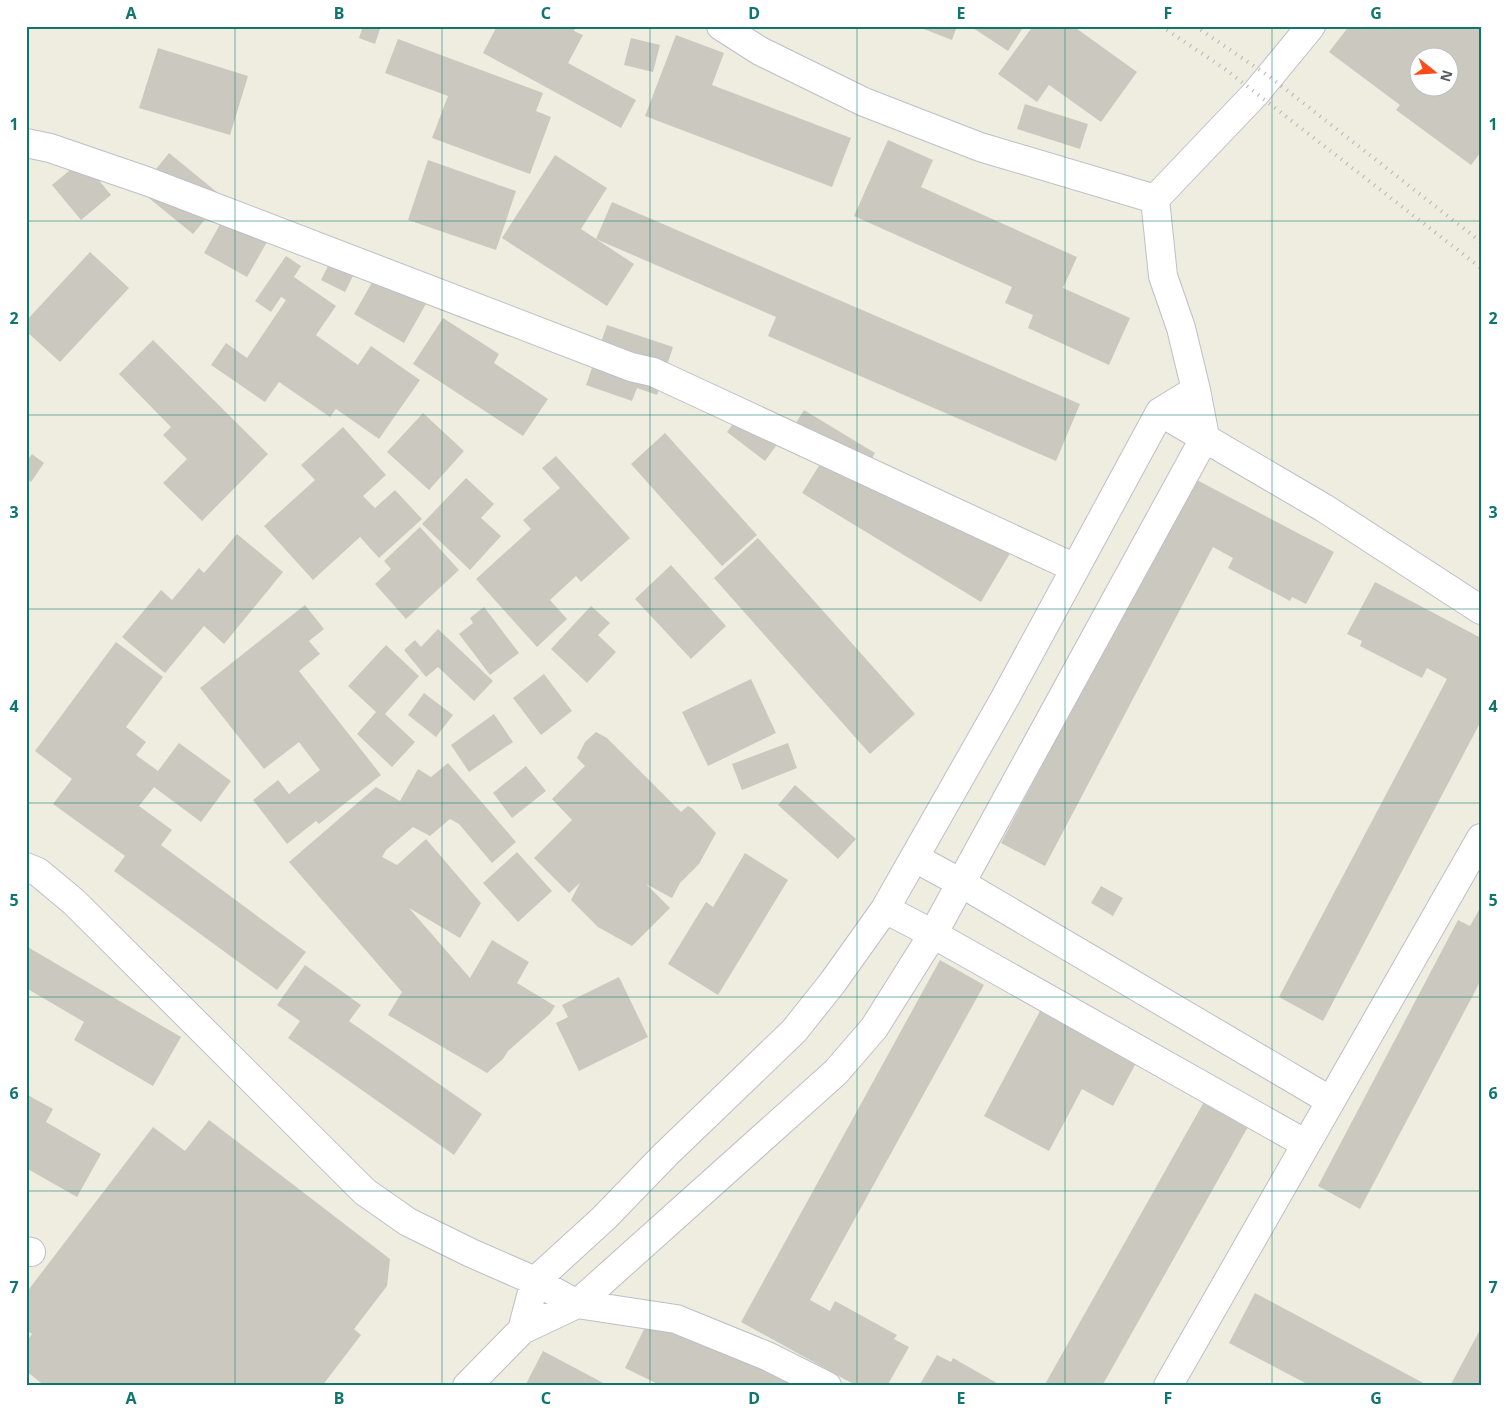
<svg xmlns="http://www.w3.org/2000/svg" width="1507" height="1412" font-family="'Noto Sans',sans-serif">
	<rect width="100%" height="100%" fill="#eeede0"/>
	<path fill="#cbc9bf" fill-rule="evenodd" d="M363 26H381L375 44 359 38Z
		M497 26H576L574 31 583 35 568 63 636 100 621 128 483 53Z
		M916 26H957L952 40Z
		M970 26H1024L1008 51Z
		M1033 26H1073L1137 72 1101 122 1049 85 1037 102 998 74Z
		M1349 26H1481V152L1471 165 1396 110 1400 105 1329 52ZM1420 58H1450V88H1420Z
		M676 35 724 53 712 85 851 138 832 187 645 116Z
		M631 38 660 45 653 72 624 65Z
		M398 39 543 93 536 111 551 117 530 174 432 138 448 96 385 73Z
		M158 48 248 76 230 135 139 108Z
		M1025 104 1088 124 1080 149 1017 129Z
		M888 140 933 160 921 187 1077 257 1063 288 1130 318 1109 365 1028 328 1033 315 1005 303 1012 287 854 216Z
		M169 153 223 197 193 234 139 190Z
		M555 155 607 188 581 229 634 264 607 306 502 238Z
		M82 160 111 195 81 220 52 185Z
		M428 160 516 191 496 250 408 220Z
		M612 202 1080 404 1056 461 768 336 776 317 596 239Z
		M232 203 275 228 247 277 204 253Z
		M90 252 129 288 60 362 26 331V321Z
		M286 256 301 266 294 277 336 306 316 335 358 365 371 346 420 380 379 439 336 409 330 417 279 382 265 402 211 365 226 343 247 358 286 300 281 297 271 312 255 301Z
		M332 258 356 270 345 292 321 280Z
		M382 265 432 293 404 343 354 314Z
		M443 318 499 354 494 363 548 399 523 436 413 364Z
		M607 325 673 347 657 395 637 388 632 401 586 385Z
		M153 340 268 454 202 521 163 483 187 459 163 435 171 427 119 374Z
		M748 403 786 432 765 461 727 432Z
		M804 410 875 453 863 473 1015 545 981 602 802 493 822 461 786 439Z
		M423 413 464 451 429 490 387 452Z
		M343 427 386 475 363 496 375 508 395 490 422 519 379 558 360 537 313 580 264 526 315 480 301 465Z
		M665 433 757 535 722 566 631 464Z
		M32 454 44 463 31 482 26 478V462Z
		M556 456 630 538 581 582 576 576 550 600 567 619 537 647 476 579 531 529 523 520 560 488 542 468Z
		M466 478 494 504 481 518 501 536 470 570 422 524Z
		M1193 478 1334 552 1306 604 1292 597 1290 601 1228 568 1233 558 1213 547 1045 866 1001 843Z
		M420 527 459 570 406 619 375 584 391 569 384 561Z
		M237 534 283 572 224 644 204 626 165 673 122 637 161 590 172 600 199 568 204 573Z
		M758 538 915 714 870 754 714 578Z
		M671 565 726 626 691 659 635 599Z
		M1375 582 1481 638V721L1323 1021 1279 997 1447 679 1427 668 1422 678 1360 646 1362 641 1347 634Z
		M305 605 324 629 309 641 320 654 299 671 381 775 319 824 316 821 287 844 253 800 278 780 289 794 320 770 299 742 264 769 200 688Z
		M591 606 610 623 598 635 616 652 587 683 551 649Z
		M484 607 519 653 490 675 459 634 473 623 470 618Z
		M438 629 493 681 474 701 438 667 426 677 404 650 415 640 421 647Z
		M116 642 163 677 126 727 146 742 136 755 158 771 179 743 231 781 201 822 154 787 139 806 172 830 161 845 306 952 277 990 114 871 125 856 53 804 72 779 35 751Z
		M386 645 419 676 385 714 415 742 392 767 357 734 376 712 348 686Z
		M544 674 572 711 541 735 513 698Z
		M751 679 776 733 708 766 682 712Z
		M424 693 453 715 436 737 408 715Z
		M494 714 513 742 469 772 451 745Z
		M596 732 607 738 681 812 688 806 693 809 716 833 699 864 680 883 672 898 646 884 670 908 632 946 598 927 571 900 580 883 569 893 534 858 572 820 552 799 585 766 577 758 585 742Z
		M788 743 797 768 742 790 732 764Z
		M448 763 516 842 492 863 459 824 450 819 430 836 413 827 386 850 382 857 397 865 426 839 481 903 460 938 409 908 470 978 492 940 529 962 517 983 555 1006 550 1014 508 1051 503 1059 487 1073 388 1015 402 992 289 862 376 787 400 801 418 769 431 777Z
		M526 766 546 791 512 818 493 793Z
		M795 785 856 839 838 859 778 805Z
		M517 852 552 891 518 922 483 883Z
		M745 853 788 880 718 995 668 964 706 902 713 907Z
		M1101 886 1123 898 1113 916 1091 903Z
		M1480 908 1481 980 1360 1209 1318 1186 1458 920 1470 926Z
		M26 946 181 1037 153 1086 74 1040 84 1022 26 988Z
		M940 960 984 985 810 1300 830 1311 835 1301 897 1335 894 1339 909 1347 887 1386H857L741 1322Z
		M305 965 361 1005 349 1021 482 1114 454 1155 288 1038 300 1021 277 1005Z
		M619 977 648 1037 579 1071 556 1023 568 1017 562 1005Z
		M1040 1011 1136 1063 1113 1106 1082 1089 1049 1151 984 1116Z
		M26 1094 53 1109 46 1122 101 1154 77 1197 26 1168Z
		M1205 1100 1249 1125 1102 1386H1044Z
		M209 1120 390 1259 387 1286 354 1329 361 1335 322 1386H45L26 1371V1342L32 1334 26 1330V1293L153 1127 185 1151Z
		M1255 1293 1429 1386H1311L1229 1343Z
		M655 1307 803 1386H662L625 1368Z
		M1481 1328V1386H1450Z
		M543 1351 609 1386H525Z
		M937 1355 951 1362 953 1358 1002 1386H919Z"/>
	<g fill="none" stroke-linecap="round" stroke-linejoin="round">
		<g stroke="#bebfc6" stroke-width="30">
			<path id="street" d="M721 26 760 51 864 102 980 147 1155 199
				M26 143 50 148 149 182 631 367 653 372 1075 568
				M1155 199 1256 93 1311 26
				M1160 412 1324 508 1481 610
				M915 858 961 883 1331 1101
				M26 867 38 872 74 902 365 1192 408 1222 471 1253 535 1281 577 1304 676 1319 767 1356 827 1386
				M885 909 933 934 1306 1144
				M26 1251 31 1252
				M522 1330 535 1281 604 1218 665 1155 794 1031 833 982 885 909 1005 698 1160 412 1196 390
				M467 1386 522 1330 577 1304 836 1072 874 1028 933 934 1205 437 1196 390 1181 328 1163 276 1155 199
				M1168 1386 1481 838"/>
		</g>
		<use href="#street" stroke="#fff" stroke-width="28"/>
		<path stroke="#b5b5b6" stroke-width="4" stroke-dasharray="1 6" stroke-linecap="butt" d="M1161 26 1225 69 1481 268
			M1195 26 1270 77 1481 242"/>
	</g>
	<path fill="none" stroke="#0f766e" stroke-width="1" stroke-opacity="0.55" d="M235 26V1386M442 26V1386M650 26V1386M857 26V1386M1065 26V1386M1272 26V1386M26 221H1481M26 415H1481M26 609H1481M26 803H1481M26 997H1481M26 1191H1481"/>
	<rect width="1507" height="1412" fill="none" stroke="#ffffff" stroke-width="55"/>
	<g transform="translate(1434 72) rotate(107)"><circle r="24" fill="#ffffff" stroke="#bdbec1"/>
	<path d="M0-4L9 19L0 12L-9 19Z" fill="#fb4b1a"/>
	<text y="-8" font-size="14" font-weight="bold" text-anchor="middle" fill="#595c63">N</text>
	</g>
	<rect x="28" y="28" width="1452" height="1356" fill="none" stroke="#0f766e" stroke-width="2"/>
	<g font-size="16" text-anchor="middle" font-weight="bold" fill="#0f766e">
		<text x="131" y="19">A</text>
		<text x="339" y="19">B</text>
		<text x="546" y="19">C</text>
		<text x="754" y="19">D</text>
		<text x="961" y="19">E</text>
		<text x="1168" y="19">F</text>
		<text x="1376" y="19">G</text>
		<text x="14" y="130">1</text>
		<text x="1493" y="130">1</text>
		<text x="14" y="324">2</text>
		<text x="1493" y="324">2</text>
		<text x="14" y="518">3</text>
		<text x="1493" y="518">3</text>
		<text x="14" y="712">4</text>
		<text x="1493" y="712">4</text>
		<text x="14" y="906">5</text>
		<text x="1493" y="906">5</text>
		<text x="14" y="1099">6</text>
		<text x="1493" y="1099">6</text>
		<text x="14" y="1293">7</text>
		<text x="1493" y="1293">7</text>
		<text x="131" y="1404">A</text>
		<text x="339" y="1404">B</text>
		<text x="546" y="1404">C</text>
		<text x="754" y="1404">D</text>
		<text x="961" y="1404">E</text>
		<text x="1168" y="1404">F</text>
		<text x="1376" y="1404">G</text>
	</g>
</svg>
